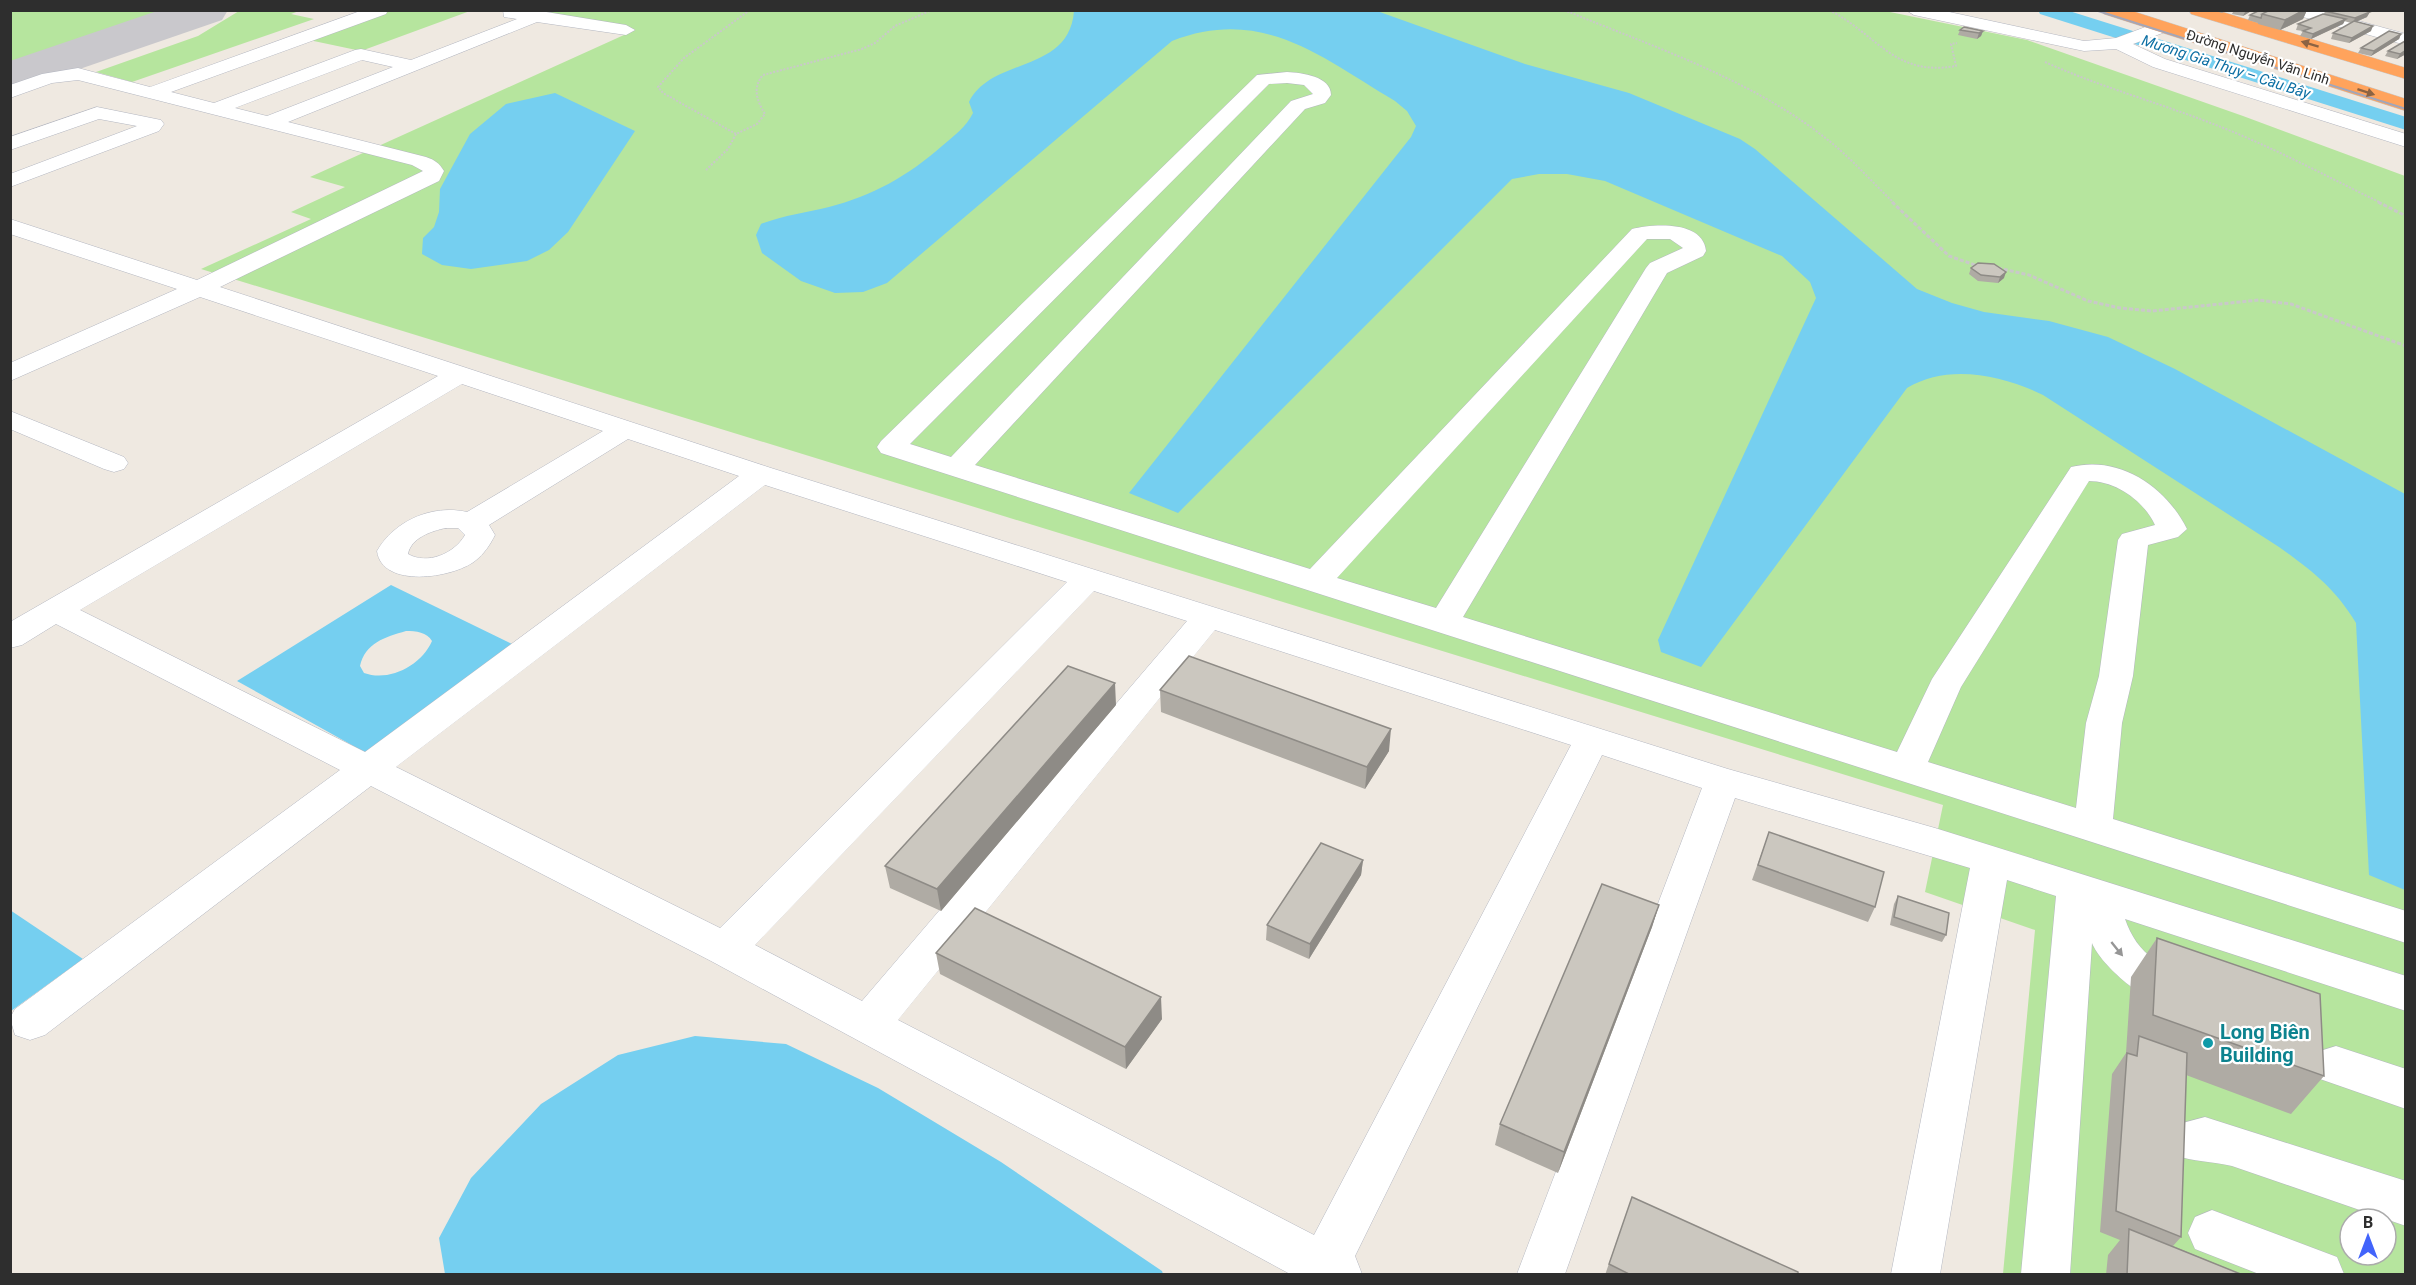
<svg xmlns="http://www.w3.org/2000/svg" width="2416" height="1285" font-family="Roboto,sans-serif">
	<rect width="100%" height="100%" fill="#efe9e1"/>
	<path fill="#b6e59e" fill-rule="evenodd" d="M11 10H169V11L11 65Z
		M533 10 1885 11 2027 40 2243 116 2405 176V1274H2003L2035 930 1925 892 1943 805 201 269 311 219 291 212 345 187 310 177 635 30 537 15ZM2350 1219H2386V1255H2350Z
		M239 11H299L291 14 314 19 132 82 96 72 198 36Z
		M390 11H470L361 51 309 40Z"/>
	<path fill="#75cff0" fill-rule="evenodd" d="M1074 11H1377L1525 64 1629 93 1740 139 1755 149 1917 289 1952 303 1984 312 2049 321 2108 337 2175 369 2405 494V890L2369 875 2356 623C2335 588 2311 570 2279 547L2043 395C2002 375 1948 363 1907 388L1701 667 1661 652 1658 640 1816 298 1810 282 1782 256 1605 181 1567 174H1539L1512 179 1178 513 1129 493 1411 137 1416 126 1407 111 1395 101C1321 57 1263 6 1172 41L887 283 863 292 835 293 801 281 762 253 756 235 761 224C784 215 806 213 829 207 872 196 908 176 942 146 954 136 966 127 973 113L969 102C992 56 1069 74 1074 11Z
		M555 93 635 131 568 232 549 250 527 261 471 269 442 265 422 254 423 238 434 227 439 212 440 189 470 134 506 104Z
		M391 585 518 647 366 753 237 681ZM406 631C416 631 427 632 432 641 421 666 389 682 364 673L360 666C365 643 385 637 406 631Z
		M10 910 83 959 11 1011H10Z
		M695 1036 786 1044 878 1088 1001 1162 1162 1271 1163 1274H445L439 1238 471 1178 541 1104 618 1055Z"/>
	<g fill="none" stroke-linecap="round" stroke-linejoin="round">
		<path fill="#75cff0" fill-rule="evenodd" d="M2038 10H2066L2406 117V130L2040 14Z"/>
		<path fill="#c9c8cc" fill-rule="evenodd" d="M160 10H228L222 20 10 93V61Z"/>
		<g stroke="#b4b7c1" stroke-width="1">
			<path id="minor" d="M363 10H388L386 14 171 92 214 103 355 50 361 49 411 60 517 19 504 17 503 10H534L626 25 635 30 626 35 537 22 288 122 426 157C435 160 439 163 444 171L439 181 220 287 771 468 1728 769 1935 828 2406 976V1011L2125 919C2131 936 2140 950 2155 960 2172 973 2186 968 2196 989L2190 1001C2186 1003 2181 1006 2176 1006 2151 1009 2101 966 2092 943L2070 1274H2021L2056 896 2007 880 1940 1274H1891L1970 868 1735 798 1565 1274H1517L1702 788 1602 755 1355 1256 1362 1274H1290L711 961 371 786 45 1035 30 1040 15 1035 10 1018 15 1009 340 770 56 624 22 645 10 648V622L438 376 200 297 10 381V363L177 289 10 234V219L197 280 423 171 412 165 78 80 52 83 10 98V85L42 74 78 68 150 87ZM362 60 393 67 267 116 235 108ZM462 384 603 431 467 512C432 504 394 521 377 551 382 589 453 578 475 561 484 554 490 545 495 535L489 525 628 439 739 476 365 752 80 610ZM765 485 1067 582 720 928 396 767ZM446 528H458L465 535C454 554 427 565 408 554 411 538 431 531 446 528ZM1094 591 1187 621 862 1001 755 945ZM1215 630 1571 745 1314 1235 898 1020Z
				M1906 10H1940L2084 41 2116 38 2156 23H2168L2171 27 2168 31 2133 44 2165 59 2406 134V147L2153 67 2116 49 2084 51 1914 15Z
				M2290 10H2319L2406 34V45L2292 14Z
				M1287 72C1302 73 1331 76 1331 95L1325 103 1305 109 975 465 1310 569 1632 229C1653 224 1703 220 1706 251L1703 256 1667 273 1463 617 1897 752 1932 679 2071 467C2120 455 2166 487 2187 529L2178 537 2148 545 2133 676 2122 723 2113 819 2406 911V943L881 453 877 447 881 441 1257 75ZM1287 83 1304 85 1313 94 1291 101 951 457 910 444 1269 84ZM1647 239H1670L1683 248 1650 263 1646 268 1436 608 1337 578ZM2089 481C2116 481 2144 501 2155 525L2122 534 2118 540 2099 676 2086 723 2076 808 1928 762 1961 687Z
				M97 107 161 120 164 124 159 131 10 187V174L137 126 99 119 10 150V137Z
				M10 411 124 457 128 463 124 469 114 472 104 469 10 429Z
				M2336 1046 2406 1069V1109L2320 1079 2314 1065 2320 1051Z
				M2205 1117 2406 1181V1226L2232 1166C2212 1161 2193 1162 2175 1155L2168 1140 2175 1125Z
				M2212 1210 2337 1257 2344 1274H2259L2195 1249 2188 1233 2195 1217Z"/>
		</g>
		<g stroke="#c9c9c9" stroke-width="1">
			<path id="highway" d="M2102 10H2129L2406 99V111L2104 14Z
				M2189 10H2216L2406 68V79L2191 14Z"/>
		</g>
		<path stroke="#c9c9c9" stroke-width="2" stroke-dasharray="2 1.5" stroke-linecap="butt" d="M750 10 684 58 658 87 663 93 736 134 757 124 765 114C757 101 752 88 763 75L862 49 875 43 895 26 932 10
			M1564 10C1654 47 1751 79 1828 140 1851 158 1872 182 1894 203
			M1829 10C1878 35 1894 77 1956 66L1951 44 1957 43
			M2045 62C2098 86 2153 101 2208 122 2267 144 2324 175 2381 203
			M706 170 728 149 736 134"/>
		<path stroke="#c9c9c9" stroke-width="3" stroke-dasharray="4 2" stroke-linecap="butt" d="M1892 202 1949 256 1978 266
			M2378 202 2406 216
			M1998 268 2029 275 2088 301 2120 308 2152 311 2259 300 2291 304 2406 346"/>
		<use href="#minor" fill="#fff" fill-rule="evenodd"/>
		<use href="#highway" fill="#ffa35c" fill-rule="evenodd"/>
		<path stroke="#a3a6b8" stroke-width="2" d="M2095 10 2406 109"/>
	</g>
	<path fill="#afaba4" d="M2212 10H2227L2222 13Z
		M2234 10H2253L2243 16 2232 14Z
		M2254 10H2307L2303 19 2280 30 2258 24V23L2248 20 2250 15 2258 12Z
		M2325 11 2367 17 2356 22 2371 31 2349 43 2331 39 2333 33 2351 23 2344 21 2343 24 2311 39 2300 36 2303 31 2296 30 2298 24 2324 14Z
		M1960 30 1983 31 1981 36 1977 39 1958 35Z
		M2401 34 2399 39 2371 56 2358 53 2361 48Z
		M2406 41V54L2397 59 2385 56 2388 51Z
		M1971 268 2004 278 1998 283 1978 281 1969 274Z
		M1160 690 1389 751 1365 789 1161 712Z
		M1116 705 941 911 890 888 885 866Z
		M1769 832 1875 907 1868 922 1752 880Z
		M1363 860 1361 875 1309 959 1266 940 1267 925Z
		M1898 896 1946 935 1942 942 1890 925 1894 904Z
		M1659 905 1652 927 1558 1173 1495 1145 1500 1124Z
		M2157 938 2324 1076 2291 1114 2186 1075 2181 1237 2173 1246 2243 1275H2106L2108 1255 2120 1240 2100 1232 2112 1074 2126 1053 2131 977Z
		M936 953 1162 1019 1126 1069 940 974Z
		M1632 1197 1798 1275H1605Z"/>
	<path fill="#8e8b86" d="M2246 10H2253L2243 16Z
		M2304 10H2307L2303 19 2280 30 2285 20Z
		M2370 12 2367 17 2353 23 2355 18Z
		M2346 19 2343 24 2311 39 2313 34Z
		M2373 26 2371 31 2349 43 2352 38Z
		M1983 31 1981 36 1977 39 1979 33Z
		M2401 34 2399 39 2371 56 2374 51Z
		M2406 50V54L2397 59 2400 54Z
		M2006 272 2004 278 1998 283 2000 277Z
		M1115 683 1116 705 941 911 937 889Z
		M1391 729 1389 751 1365 789 1367 767Z
		M1363 860 1361 875 1309 959 1310 944Z
		M1659 905 1652 927 1558 1173 1564 1152Z
		M1161 997 1162 1019 1126 1069 1125 1047Z"/>
	<path fill="#cbc7bf" stroke="#8e8b86" stroke-width="1.5" d="M2260 10H2270L2262 14 2261 18 2250 15Z
		M2270 10H2304L2285 20 2262 14Z
		M2326 10H2366L2370 12 2355 18 2325 11Z
		M2323 14 2346 19 2313 34 2303 31 2311 28 2298 24Z
		M2354 21 2373 26 2352 38 2333 33Z
		M1964 27 1983 31 1979 33 1960 30Z
		M2389 31 2401 34 2374 51 2361 48Z
		M2405 41 2406 50 2400 54 2388 51Z
		M1978 263 1994 264 2006 272 2000 277 1981 275 1971 268Z
		M1189 656 1391 729 1367 767 1160 690Z
		M1068 666 1115 683 937 889 885 866Z
		M1769 832 1884 872 1875 907 1758 865Z
		M1321 843 1363 860 1310 944 1267 925Z
		M1602 884 1659 905 1564 1152 1500 1124Z
		M1898 896 1949 913 1946 935 1894 917Z
		M975 908 1161 997 1125 1047 936 953Z
		M2157 938 2320 994 2324 1076 2153 1015Z
		M2139 1036 2187 1053 2181 1237 2116 1211 2127 1053 2137 1056Z
		M1632 1197 1798 1272V1275H1631L1609 1264Z
		M2129 1229 2243 1275H2127Z"/>
	<defs><path id="oneway-solid" d="M-6-.8H1V-3.2L6.5 0L1 3.2V.8H-6Z" transform="scale(1.5)"/></defs>
	<g fill="#8c6343">
		<use href="#oneway-solid" transform="translate(2310 44) rotate(-163)"/>
		<use href="#oneway-solid" transform="translate(2366 92) rotate(18)"/>
	</g>
	<use fill="#969696" href="#oneway-solid" transform="translate(2117 949) rotate(51)"/>
	<circle fill="#0f9aa8" stroke="#fff" stroke-width="2" cx="2208" cy="1043" r="6"/>
	<g text-anchor="middle" dominant-baseline="central" stroke-width="4.5" stroke-linejoin="round" paint-order="stroke">
		<g font-size="14" fill="#2e2e2e" stroke="#fff">
			<text transform="translate(2258 57) rotate(18)">Đường Nguyễn Văn Linh</text>
		</g>
		<g font-size="15" font-style="italic" fill="#0d6fa3" stroke="#fff">
			<text transform="translate(2226 67) rotate(18)">Mương Gia Thụy – Cầu Bây</text>
		</g>
		<g font-size="20" font-weight="bold" fill="#0d838f" stroke="#fff" text-anchor="start">
			<text x="2220" y="1032">Long Biên<tspan x="2220" dy="23">Building</tspan></text>
		</g>
	</g>
	<rect width="2416" height="1285" fill="none" stroke="#2e2e2e" stroke-width="24"/>
	<g transform="translate(2368 1237)"><circle r="28" fill="#ffffff" stroke="#ababab" stroke-width="1.5"/>
	<path d="M0-4.5L10 22L0 15L-10 22Z" fill="#4264fb"/>
	<text y="-9" font-size="16" font-weight="bold" text-anchor="middle" fill="#2e2e2e">B</text>
	</g>
</svg>
